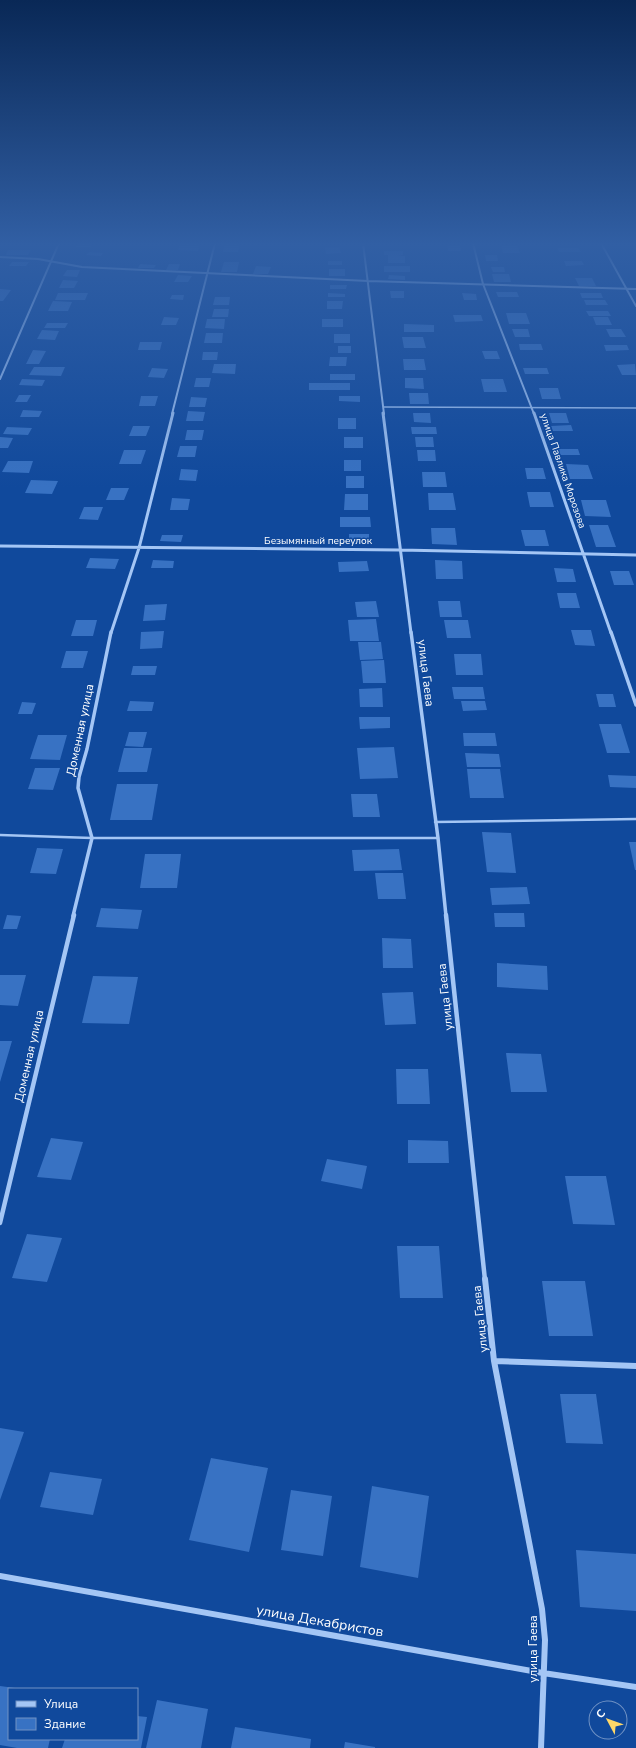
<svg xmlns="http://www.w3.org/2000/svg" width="636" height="1748" font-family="'Nunito Sans',sans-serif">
	<rect width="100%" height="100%" fill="#10499c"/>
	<path fill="#3872c3" d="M78 243H92L91 247H76Z
		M180 243H200L198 251 178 250Z
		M225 243H240L238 252H223Z
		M447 245H460L461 251H448Z
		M501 245H517L520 253H503Z
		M325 247H339L341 253 326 254Z
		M557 248H578L581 252H559Z
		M8 250H31L28 255H6Z
		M384 251H403V255L398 256H405V263H388V255H384Z
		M89 252 103 253 101 256 86 255Z
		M485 255H497L498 261H486Z
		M328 261H342V265H328Z
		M564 261H582L584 265 566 266Z
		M12 262H29L26 266H9Z
		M224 262H239L237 272H221Z
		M140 264 156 265 154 268H138Z
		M169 264H180L178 270H166Z
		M256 266 271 267 268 274H253Z
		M384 266H410V272H384Z
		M491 267H504L505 272H493Z
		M329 269H345V276H329Z
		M67 270H80L77 277 63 276Z
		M492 274H509L511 282H494Z
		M178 275 192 276 188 282H174Z
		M389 275 405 276V280L388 279Z
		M575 278H592L596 286H579Z
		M63 280 78 281 74 288H59Z
		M330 285H347L346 289H330Z
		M0 289 11 290 3 301H0Z
		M390 291H404V298H391Z
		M496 292H517L519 297H498Z
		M58 293H88L85 300H55Z
		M328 293 345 294V297H328Z
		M462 293 476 294 477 300H464Z
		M580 293H601L603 298H582Z
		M172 295H184L183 300 170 299Z
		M215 297H230L229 305H213Z
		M584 300H605L608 305H586Z
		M53 301 72 302 68 311H48Z
		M327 301H343L342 309H327Z
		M214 309H229L228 317H212Z
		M586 311H608L611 316H589Z
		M506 313H526L530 324H509Z
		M453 315H481L483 321 455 322Z
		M164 317 179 318 176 325H161Z
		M593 317H608L612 325H596Z
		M207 319H225L224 329 205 328Z
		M322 319H343V327H322Z
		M47 323H68L65 328H44Z
		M404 324 434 325V332H404Z
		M512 329H528L530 337H515Z
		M606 329H621L626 337H610Z
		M42 330 59 331 55 340 37 339Z
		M206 333H223L222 343H204Z
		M334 334H350V343H334Z
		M402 337H423L426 348H404Z
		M140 342H162L160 350H138Z
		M519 344H541L543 350H520Z
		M604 345H627L629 350 606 351Z
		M338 346H351V353H338Z
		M33 350 46 351 39 364H26Z
		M482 351H497L500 359H485Z
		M203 352H218L217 360H202Z
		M330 357H347L346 366H329Z
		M403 359H424L426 370H404Z
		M214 364H236L235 374 212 373Z
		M635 364 636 375H622L617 365Z
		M34 367H65L61 376 29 375Z
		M152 368 168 369 164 378 148 377Z
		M523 368H547L549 374H525Z
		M330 374H355V380H330Z
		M196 378H211L209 387H194Z
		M405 378H423L424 389 405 388Z
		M22 379 45 380 42 386 19 385Z
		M481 379H503L507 392H484Z
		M309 383H350V390H309Z
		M539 388H558L561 399H542Z
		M409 393H428L429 404H410Z
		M19 395H31L27 402H15Z
		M141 396H158L155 406H139Z
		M339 396H360V402L339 401Z
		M191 397 207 398 205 407H189Z
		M23 410 42 411 39 417H20Z
		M188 411 205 412 203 421H186Z
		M413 413H430L431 423 414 422Z
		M549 413H566L569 423H552Z
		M338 418H356V429H338Z
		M571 425 573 431H553L551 426Z
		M133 426H150L146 436H129Z
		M7 427 32 428 28 435 3 434Z
		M411 427H436L437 434H412Z
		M187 430H204L202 440H185Z
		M0 437 13 438 8 448H0Z
		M344 437H363V448H344Z
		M415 437H433L434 447H416Z
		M180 446H197L195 457H177Z
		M557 449H578L580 455H560Z
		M124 450H146L141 464H119Z
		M417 450H435L436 461H418Z
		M344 460H361V471H344Z
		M8 461H33L29 473 2 472Z
		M566 464 588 465 593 479H570Z
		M525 468H543L546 479H527Z
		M181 469 198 470 196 481 179 480Z
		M422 472H445L447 487H423Z
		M346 476H364V488H346Z
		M31 480 58 481 52 494 25 493Z
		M111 488H129L124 500H106Z
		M527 492H550L554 507H530Z
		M428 493H453L456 510H429Z
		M345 494H368V510H344Z
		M172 498 190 499 188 510H170Z
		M581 500H606L611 517 585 516Z
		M84 507H103L98 520 79 519Z
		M340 517H370L371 527H340Z
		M589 525H608L616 547H596Z
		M431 528H455L457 545 432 544Z
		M521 530H545L549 546H525Z
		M349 534H369V540H349Z
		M162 535H183L181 542 160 541Z
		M90 558 119 559 115 569 86 568Z
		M153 560 174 561 173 568H151Z
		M435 560 462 561 463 579H436Z
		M367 561 369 571 339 572 338 562Z
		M554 568 573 569 576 582H557Z
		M610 571H629L634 585H614Z
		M557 593H576L580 608H560Z
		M376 601 379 617H357L355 602Z
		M438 601H460L462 617H440Z
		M167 604 165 620 143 621 145 605Z
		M376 619 379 641H350L348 620Z
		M76 620H97L93 636H71Z
		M444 620H468L471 638H447Z
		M571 630H591L595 646 575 645Z
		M164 631 162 648 140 649 141 632Z
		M358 642H381L383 659 360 660Z
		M66 651H88L83 668H61Z
		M454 654H481L483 675H456Z
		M384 660 386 683H363L361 661Z
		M133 666H157L155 675H131Z
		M452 687H483L485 699H454Z
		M382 688 383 707H360L359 689Z
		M596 694H613L616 707H599Z
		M130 701 154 702 152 711H127Z
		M461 701H485L487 710 463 711Z
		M22 702 36 703 32 714H18Z
		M359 717H390V728L360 729Z
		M599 724H621L630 753H607Z
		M129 732H147L143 747 125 746Z
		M463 733H495L497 746H464Z
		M38 735H67L60 760 30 759Z
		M394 747 398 778 360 779 357 748Z
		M124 748H152L147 772H118Z
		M465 753 499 754 501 767H467Z
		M35 768H60L53 790 28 789Z
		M467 769H500L504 798H470Z
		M608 775 636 776V788L610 787Z
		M117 784H158L152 820H110Z
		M351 794H377L380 817H353Z
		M482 832 511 833 516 873 487 872Z
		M629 842H636V870H635Z
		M37 848 63 849 56 874 30 873Z
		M399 849 402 870 354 871 352 850Z
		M145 854H181L177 888H140Z
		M375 873H403L406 899H378Z
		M527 887 530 904 492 905 490 888Z
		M101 908 142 910 138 929 96 927Z
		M494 913H524L525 927H495Z
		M7 915 21 916 17 929H3Z
		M382 938 411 939 413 968H383Z
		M497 963 547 966 548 990 497 987Z
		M0 975H26L18 1006 0 1005Z
		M93 976 138 977 129 1024 82 1023Z
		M413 992 416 1024 385 1025 382 993Z
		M0 1041H12L0 1082Z
		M506 1053 541 1054 547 1092H511Z
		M396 1069H428L430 1104H397Z
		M51 1138 83 1142 71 1180 37 1177Z
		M408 1140 448 1141 449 1163H408Z
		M327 1159 367 1166 362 1189 321 1181Z
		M565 1176H606L615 1225 573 1224Z
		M27 1234 62 1238 47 1282 12 1278Z
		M397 1246H439L443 1298H400Z
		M542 1281H585L593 1336H549Z
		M560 1394H596L603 1444 566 1443Z
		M0 1428 24 1432 0 1500Z
		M211 1458 268 1468 249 1552 189 1540Z
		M50 1472 102 1479 93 1515 40 1507Z
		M372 1486 429 1496 418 1578 360 1567Z
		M291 1490 332 1496 323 1556 281 1550Z
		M576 1550 636 1554V1611L580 1607Z
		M0 1686 15 1688 9 1689V1739H50L48 1748H17L0 1745Z
		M157 1700 208 1709 201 1748H146Z
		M137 1716 147 1717 141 1748H62L65 1739H137Z
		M235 1727 311 1739 310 1748H231Z
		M345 1742 375 1747V1748H344Z"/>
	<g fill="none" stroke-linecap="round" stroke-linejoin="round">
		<path stroke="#a4c6f5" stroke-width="1.5" d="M384 407 636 408"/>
		<path stroke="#a4c6f5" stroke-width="2.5" d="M435 822 636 819
			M0 835 92 838H438"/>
		<path stroke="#a4c6f5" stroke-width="2" d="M363 243 384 414
			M473 243 483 284 534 414
			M601 243 636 306
			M0 257 38 259 82 267 368 281 636 289
			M0 379 59 243
			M172 414 215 243"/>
		<path stroke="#a4c6f5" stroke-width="3" d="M383 413 411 633
			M534 413 611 633
			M0 546 400 550 636 555
			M111 633 139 548 173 413"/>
		<path stroke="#a4c6f5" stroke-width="3.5" d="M411 632 438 838 446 916
			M611 632 636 705
			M73 916 92 838 78 788 79 777 87 749 111 632"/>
		<path stroke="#a4c6f5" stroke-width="4.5" d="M446 915 485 1280
			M0 1223 74 915"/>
		<path stroke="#a4c6f5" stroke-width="6" d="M485 1279 494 1361 542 1609 545 1640 541 1748
			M494 1361 636 1366
			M0 1576 543 1673 636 1687"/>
	</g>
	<linearGradient id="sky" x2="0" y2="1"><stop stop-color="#092856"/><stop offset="0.5" stop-color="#315fa4"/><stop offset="1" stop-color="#315fa4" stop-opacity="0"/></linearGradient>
	<rect width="636" height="488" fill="url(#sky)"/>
	<g text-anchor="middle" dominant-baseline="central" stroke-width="3" stroke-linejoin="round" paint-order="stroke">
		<g font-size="10" fill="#fff" stroke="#10499c">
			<text transform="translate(563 471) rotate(71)">улица Павлика Морозова</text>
			<text x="318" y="541">Безымянный переулок</text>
		</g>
		<g font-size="12" fill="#fff" stroke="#10499c">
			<text transform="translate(426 673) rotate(83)">улица Гаева</text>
			<text transform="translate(80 730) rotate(-78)">Доменная улица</text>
			<text transform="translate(445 997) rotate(-96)">улица Гаева</text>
			<text transform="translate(29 1056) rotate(-77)">Доменная улица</text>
			<text transform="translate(480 1319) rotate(-96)">улица Гаева</text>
			<text transform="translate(533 1649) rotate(-90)">улица Гаева</text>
		</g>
		<g font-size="14" fill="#fff" stroke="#10499c">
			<text transform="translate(320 1621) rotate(10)">улица Декабристов</text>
		</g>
	</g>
	<rect x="8" y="1688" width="130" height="52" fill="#10499c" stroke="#7092c4"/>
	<rect x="16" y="1701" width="20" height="6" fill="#a4c6f5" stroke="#7092c4"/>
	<text x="44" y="1708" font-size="12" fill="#ffffff">Улица</text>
	<rect x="16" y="1718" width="20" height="12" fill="#3872c3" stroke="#7092c4"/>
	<text x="44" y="1728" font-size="12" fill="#ffffff">Здание</text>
	<g transform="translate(608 1720) rotate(311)"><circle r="19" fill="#10499c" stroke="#7092c4"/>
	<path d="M0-3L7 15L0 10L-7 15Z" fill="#ffd868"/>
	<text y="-6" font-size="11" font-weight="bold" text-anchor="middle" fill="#ffffff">С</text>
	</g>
</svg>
